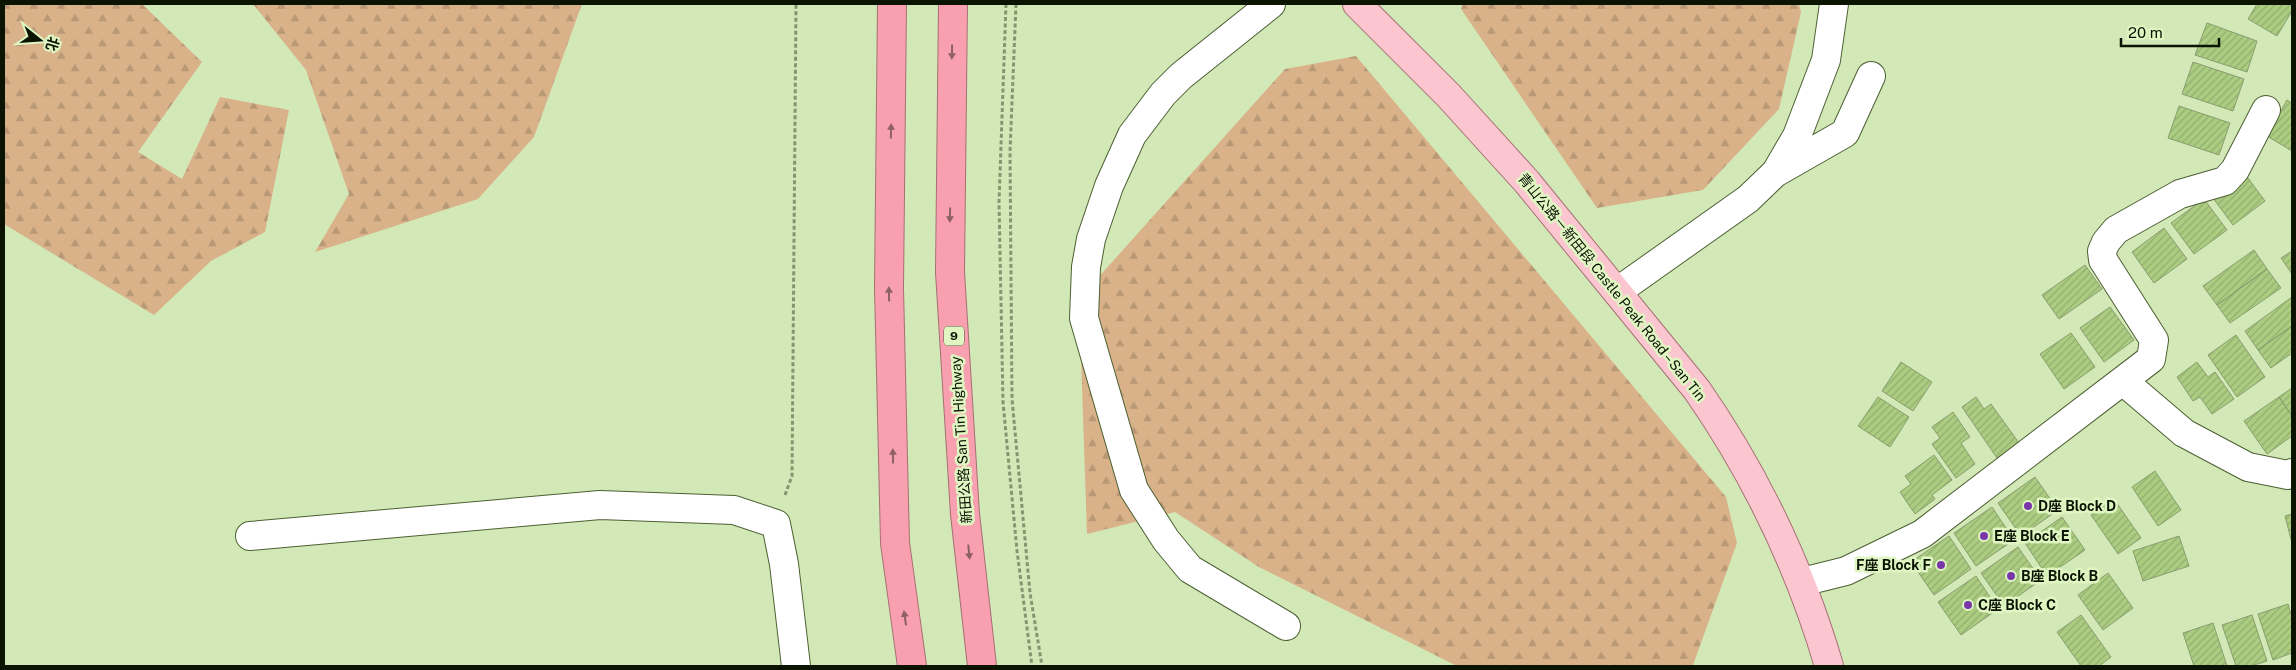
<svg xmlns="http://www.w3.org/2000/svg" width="2296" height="670" font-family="'Public Sans','Noto Sans SC',sans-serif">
	<defs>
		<pattern id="forest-firs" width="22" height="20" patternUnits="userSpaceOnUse" patternTransform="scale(1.25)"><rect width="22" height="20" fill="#d9b28a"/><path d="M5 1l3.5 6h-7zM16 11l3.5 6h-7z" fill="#b99875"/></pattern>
		<pattern id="building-hatch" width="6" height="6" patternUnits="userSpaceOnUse" patternTransform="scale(1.25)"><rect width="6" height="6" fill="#abcc81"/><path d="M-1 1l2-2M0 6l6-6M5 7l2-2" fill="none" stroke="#92ae6e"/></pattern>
	</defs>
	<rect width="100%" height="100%" fill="#d2e9b7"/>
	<path fill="url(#forest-firs)" d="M4 4H142L202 62 138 152 182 179 220 97 289 110 265 232 211 261 154 315 4 224Z
		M253 4H582L534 137 478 199 315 252 349 194 306 70Z
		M1463 4H1799L1801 12 1779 109 1703 190 1597 208 1461 9Z
		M1356 56 1726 497 1737 543 1693 665 1457 666 1259 567 1175 512 1087 534 1079 299 1285 69Z"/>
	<path fill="url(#building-hatch)" stroke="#889e6e" d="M2257 4H2292V11L2277 36 2248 19Z
		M2207 23 2257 41 2247 72 2195 55Z
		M2193 62 2244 79 2233 111 2182 94Z
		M2287 100 2292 103V151L2267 136Z
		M2179 106 2230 123 2219 155 2168 138Z
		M2242 170 2265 201 2233 225 2210 194Z
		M2204 199 2227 230 2194 254 2171 223Z
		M2164 228 2187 259 2154 283 2132 252Z
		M2254 250 2267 269 2217 305 2203 286Z
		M2292 251V274L2281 258Z
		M2085 265 2102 289 2059 319 2042 295Z
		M2267 269 2281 288 2230 323 2217 305Z
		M2292 297V326L2258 350 2245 331Z
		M2110 307 2134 340 2104 362 2080 328Z
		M2292 326V353L2271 368 2258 350Z
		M2071 333 2095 367 2064 389 2040 354Z
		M2236 335 2265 377 2237 397 2208 355Z
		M1901 362 1932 382 1913 411 1882 391Z
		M2197 362 2208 377 2215 372 2234 399 2212 414 2200 397 2193 401 2177 377Z
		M2292 388V416L2279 397Z
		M1878 397 1909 417 1890 447 1858 426Z
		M1976 397 1984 409 1991 404 2019 443 1997 458 1962 407Z
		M2279 397 2292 416V436L2267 454 2244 421Z
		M1953 412 1970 437 1961 443 1975 464 1956 478 1932 444 1940 438 1932 427Z
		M1934 455 1952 480 1932 495 1935 499 1915 514 1900 492 1911 484 1905 476Z
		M2155 471 2181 510 2158 526 2132 487Z
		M2035 477 2058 510 2021 536 1998 503Z
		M2114 499 2141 538 2118 554 2091 515Z
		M1992 507 2014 540 1976 566 1954 533Z
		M2292 514V543L2285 516Z
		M2062 517 2085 550 2047 576 2025 543Z
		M1949 536 1971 569 1934 595 1911 562Z
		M2179 536 2189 566 2143 581 2133 551Z
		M2018 547 2041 580 2004 606 1981 573Z
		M2108 573 2133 608 2103 630 2078 595Z
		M1976 576 1998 609 1961 635 1938 602Z
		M2288 604 2292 617V653L2273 660 2258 614Z
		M2081 615 2111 657 2099 666H2081L2057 632Z
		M2252 615 2267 661 2251 666H2236L2222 625Z
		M2213 623 2227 666H2194L2183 633Z"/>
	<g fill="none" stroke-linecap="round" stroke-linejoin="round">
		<g stroke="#4c5f32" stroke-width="30">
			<path id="minor" d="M1271 4 1181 76 1163 94 1132 135 1109 186 1091 239 1086 267 1084 318 1134 490 1166 540 1190 569 1286 626
				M1776 172 1797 136 1826 60 1834 4
				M1618 291 1748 199 1775 173 1845 133 1871 76
				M2123 381 2184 433 2248 467 2288 475 2292 473
				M250 536 600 505 734 510 776 524 784 564 796 666
				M1802 582 1846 571 1922 534 2151 359 2154 340 2103 260 2102 251 2106 242 2116 230 2180 194 2225 181 2235 170 2266 110"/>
		</g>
		<g stroke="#a66f73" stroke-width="30">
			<path id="major" d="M1357 4 1449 96 1527 182 1697 390C1756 475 1800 567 1829 666"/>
		</g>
		<g stroke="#a66f73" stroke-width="30">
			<path id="highway" d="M892 4 889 288 895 543 912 666
				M953 4 950 272 965 514 982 666"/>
		</g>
		<path stroke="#849570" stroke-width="3" stroke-dasharray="4 2.5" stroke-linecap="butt" d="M1006 4 999 202 1003 402 1017 551 1032 666
			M1016 4 1010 152 1012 399 1030 593 1042 666
			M785 495 792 476 796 4"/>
		<use href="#minor" stroke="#fff" stroke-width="28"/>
		<use href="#major" stroke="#fbc6d0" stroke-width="28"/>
		<use href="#highway" stroke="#f9a0b0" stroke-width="28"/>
	</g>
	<defs><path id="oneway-solid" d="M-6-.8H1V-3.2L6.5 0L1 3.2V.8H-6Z" transform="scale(1.25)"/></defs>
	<g fill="#8e6162">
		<use href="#oneway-solid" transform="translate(952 52) rotate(91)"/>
		<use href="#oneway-solid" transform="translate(891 131) rotate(-89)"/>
		<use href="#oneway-solid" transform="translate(950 215) rotate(91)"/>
		<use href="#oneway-solid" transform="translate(889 294) rotate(-91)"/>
		<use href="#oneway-solid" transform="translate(893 456) rotate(-91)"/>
		<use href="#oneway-solid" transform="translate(969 552) rotate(84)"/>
		<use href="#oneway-solid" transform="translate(905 618) rotate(-98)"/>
	</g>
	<g fill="#7935a9" stroke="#dff6c3" stroke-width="2">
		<circle cx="2028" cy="506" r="5"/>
		<circle cx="1984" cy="536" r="5"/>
		<circle cx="1941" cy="565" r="5"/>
		<circle cx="2011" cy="576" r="5"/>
		<circle cx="1968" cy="605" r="5"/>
	</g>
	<g text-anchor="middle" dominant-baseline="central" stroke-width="5" stroke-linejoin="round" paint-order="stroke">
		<rect fill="#dff6c3" stroke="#4b573d" stroke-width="1" x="944" y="326.5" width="20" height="19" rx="4"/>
		<g font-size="12" font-weight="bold" fill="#0b1303">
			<text x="954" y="336">9</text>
		</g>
		<g font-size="14" fill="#0b1303" stroke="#dff6c3">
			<text transform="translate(1612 287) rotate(51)">青山公路－新田段 Castle Peak Road – San Tin</text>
			<text transform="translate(961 440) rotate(-94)">新田公路 San Tin Highway</text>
		</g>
		<g font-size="14" font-weight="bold" fill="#0b1303" stroke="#dff6c3" text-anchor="start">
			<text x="2038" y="506">D座 Block D</text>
			<text x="1994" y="536">E座 Block E</text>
			<text x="1931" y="565" text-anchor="end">F座 Block F</text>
			<text x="2021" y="576">B座 Block B</text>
			<text x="1978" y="605">C座 Block C</text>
		</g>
	</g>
	<rect width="2296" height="670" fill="none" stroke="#0b1303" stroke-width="10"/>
	<g transform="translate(40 40) rotate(107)" stroke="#dff6c3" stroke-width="4" paint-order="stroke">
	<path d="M0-4L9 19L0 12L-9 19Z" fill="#0b1303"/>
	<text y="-8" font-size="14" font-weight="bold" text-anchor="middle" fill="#0b1303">北</text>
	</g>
	<path d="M2121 38v8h98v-8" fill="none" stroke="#0b1303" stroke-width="2.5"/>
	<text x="2128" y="38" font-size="15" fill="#0b1303" stroke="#dff6c3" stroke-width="4" paint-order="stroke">20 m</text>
</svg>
